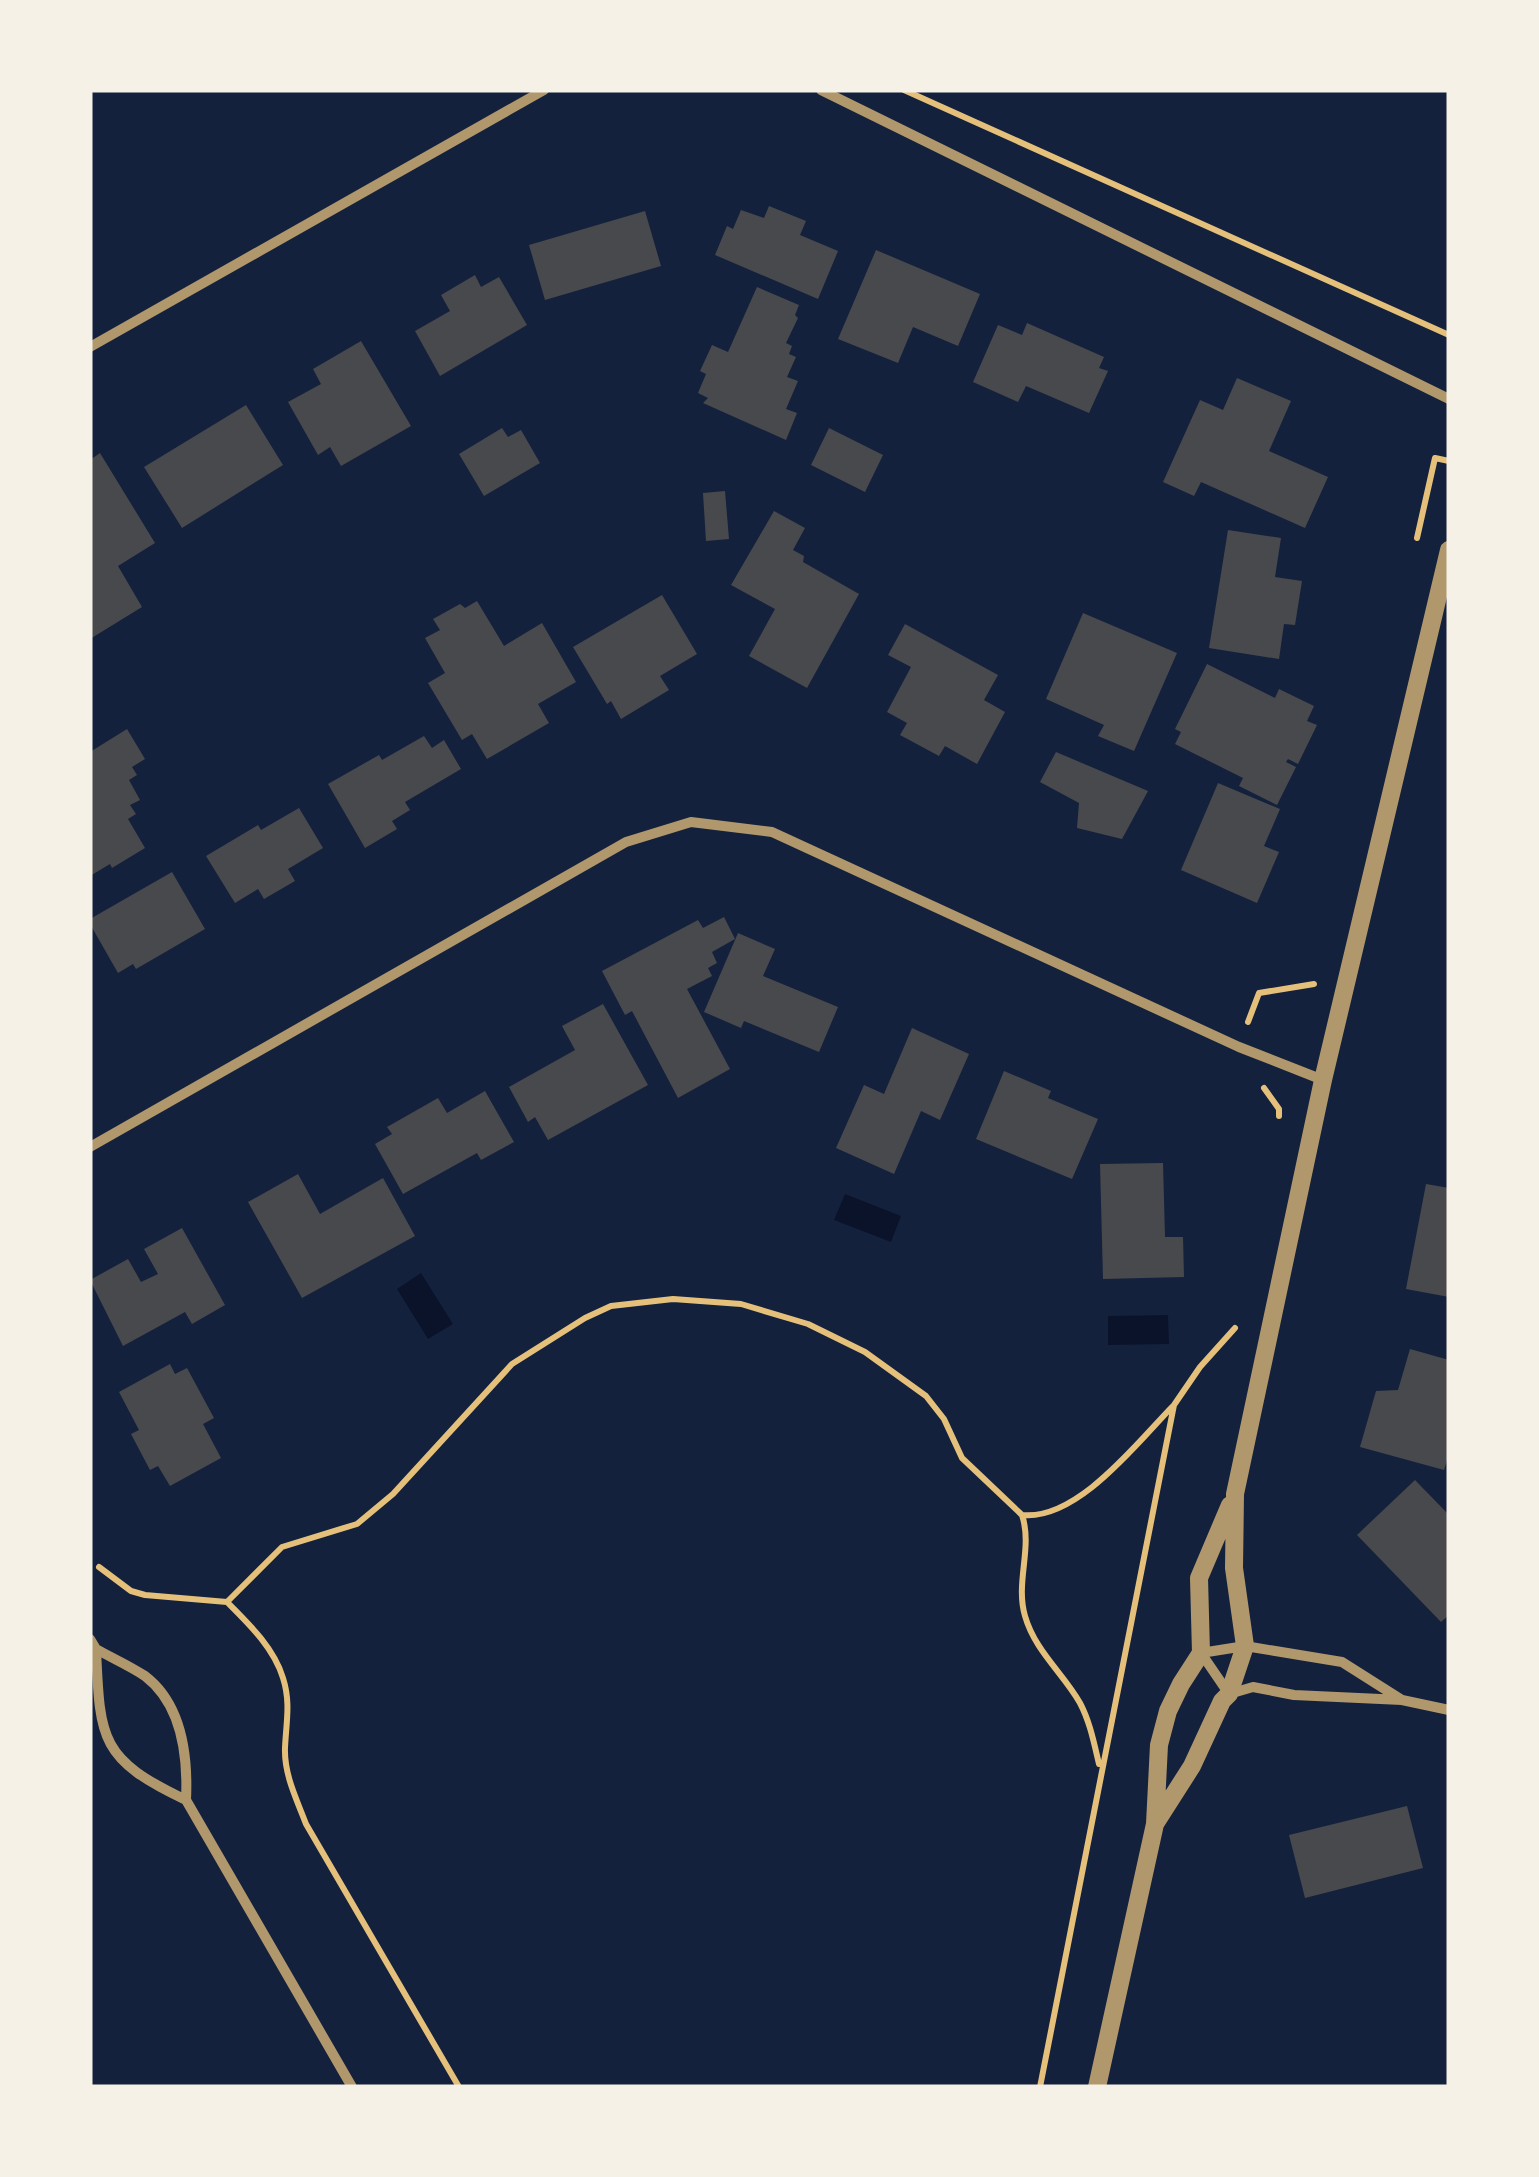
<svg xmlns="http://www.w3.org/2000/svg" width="1539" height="2177" font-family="'Alegreya Sans',sans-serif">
	<rect width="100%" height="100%" fill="#14213d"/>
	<path fill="#0b132b" d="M845 1194 901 1216 891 1242 834 1220Z
		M421 1273 453 1324 428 1339 397 1289Z
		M1168 1315 1169 1344 1108 1345V1316Z"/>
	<path fill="#48494c" d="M769 206 806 221 800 235 838 251 818 299 715 255 727 226 733 229 741 210 764 218Z
		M645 211 661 266 545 300 529 245Z
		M876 250 980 294 958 346 913 327 898 363 838 339Z
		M475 275 481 287 499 277 527 325 440 376 415 331 450 311 441 295Z
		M757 287 799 305 795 315 798 318 786 343 792 346 789 354 796 357 787 377 798 381 786 409 797 413 786 440 703 403 708 398 698 393 706 374 700 371 712 345 728 352Z
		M1027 323 1104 357 1099 368 1108 371 1089 413 1026 386 1018 402 973 382 998 325 1022 335Z
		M361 341 411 426 341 466 330 447 318 455 288 402 321 384 313 369Z
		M1237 378 1291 401 1269 451 1328 477 1305 528 1201 482 1194 496 1163 482 1200 400 1223 410Z
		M246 405 283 465 182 528 144 467Z
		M502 428 508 437 521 430 540 463 484 496 459 454Z
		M829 428 883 455 865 492 811 465Z
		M100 453 155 543 118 566 142 607 90 639V460Z
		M725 491 729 539 706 541 703 493Z
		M774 511 805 528 793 550 804 556 803 562 859 594 807 688 749 656 775 609 731 585Z
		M1228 530 1281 538 1275 577 1302 581 1295 625 1284 624 1279 659 1209 648Z
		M662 595 697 654 660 676 669 690 621 719 611 701 607 704 573 647Z
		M477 601 504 646 542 623 576 682 538 704 549 723 487 759 472 734 462 740 428 683 445 673 425 638 440 630 433 619 460 604 465 608Z
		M1083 613 1177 653 1134 751 1098 736 1104 725 1046 699Z
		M905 624 998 675 984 700 1005 712 977 764 945 746 939 756 900 735 907 723 887 712 911 667 888 655Z
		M1207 664 1275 698 1279 689 1314 706 1307 721 1317 725 1298 764 1288 759 1286 762 1296 767 1277 805 1239 786 1243 778 1175 744 1181 732 1175 729Z
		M127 729 145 759 132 767 137 775 129 780 140 800 130 805 136 814 128 819 145 848 112 868 110 864 90 876V752Z
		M424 736 432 748 444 740 461 769 405 802 410 810 392 821 397 829 365 848 328 784 379 755 382 760Z
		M1056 752 1148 791 1122 839 1077 828 1079 803 1040 782Z
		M1218 783 1280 809 1264 846 1279 852 1257 903 1181 870Z
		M299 808 323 848 288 869 295 881 264 899 258 889 235 903 206 856 258 825 261 830Z
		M172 872 205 929 136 969 133 964 118 973 90 924V919Z
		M724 917 735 939 712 952 717 963 708 968 712 976 687 989 730 1069 678 1098 632 1011 625 1015 602 971 698 920 703 928Z
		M738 933 775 949 763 976 838 1007 819 1052 744 1021 741 1028 704 1012Z
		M603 1004 648 1085 548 1140 535 1117 528 1122 509 1087 575 1050 562 1026Z
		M912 1028 969 1054 940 1120 921 1111 894 1174 836 1148 864 1085 884 1094Z
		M1004 1071 1051 1091 1048 1098 1098 1119 1072 1179 976 1139Z
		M485 1091 514 1142 481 1160 477 1153 403 1194 375 1144 392 1134 387 1127 438 1098 447 1113Z
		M1163 1163 1165 1237H1183L1184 1277 1103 1279 1100 1164Z
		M298 1174 320 1214 383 1178 415 1236 302 1298 248 1202Z
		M1426 1184 1449 1188V1297L1406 1289Z
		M182 1228 225 1305 192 1324 185 1312 123 1346 90 1280 128 1259 141 1282 158 1274 144 1249Z
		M1410 1349 1449 1360V1454L1444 1470 1360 1447 1376 1391 1398 1390Z
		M170 1364 175 1374 187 1368 214 1418 203 1424 221 1458 170 1486 158 1466 150 1470 131 1434 139 1430 119 1392Z
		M1415 1480 1449 1515V1615L1441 1622 1357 1535Z
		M1407 1806 1423 1868 1305 1898 1289 1835Z"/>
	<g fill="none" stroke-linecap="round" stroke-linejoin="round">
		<path stroke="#e5c07b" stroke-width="6" d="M904 90 1449 335
			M1417 538 1435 458 1449 461
			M1248 1022 1259 993 1314 984
			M1264 1088 1279 1109V1116
			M1022 1515C1033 1548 1015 1582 1025 1616 1035 1651 1063 1673 1080 1703 1090 1722 1094 1743 1099 1764
			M99 1567 131 1591 145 1595 227 1602C249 1624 274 1648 283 1678 291 1703 286 1723 285 1748 284 1775 297 1800 306 1824L459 2087
			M227 1602 282 1547 357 1524 393 1494 512 1364 585 1318 611 1306 673 1299 741 1304 808 1324 865 1352 926 1396 944 1419 962 1458 1022 1515C1077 1521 1137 1443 1172 1407
			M1040 2087 1174 1405 1200 1367 1235 1328"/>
		<path stroke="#b1986c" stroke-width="10" d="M821 90 1449 399
			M90 347 544 90
			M90 1147 626 842 691 822 772 832 1239 1047 1323 1080
			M90 1639 96 1649C100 1740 100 1759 186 1800
			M96 1649C112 1658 130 1666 145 1676 183 1705 188 1757 186 1800L352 2087
			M1402 1700 1342 1662 1245 1646 1201 1653 1229 1694 1253 1687 1294 1695 1402 1700 1449 1710"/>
		<path stroke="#b1986c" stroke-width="18" d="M1155 1824 1192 1766 1222 1701 1229 1694 1245 1646 1234 1568 1235 1494 1323 1080 1449 550
			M1097 2087 1155 1824 1159 1745 1168 1711 1181 1684 1201 1653 1199 1578 1230 1505"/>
	</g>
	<rect width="1539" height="2177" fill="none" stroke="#f6f1e7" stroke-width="185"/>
</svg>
